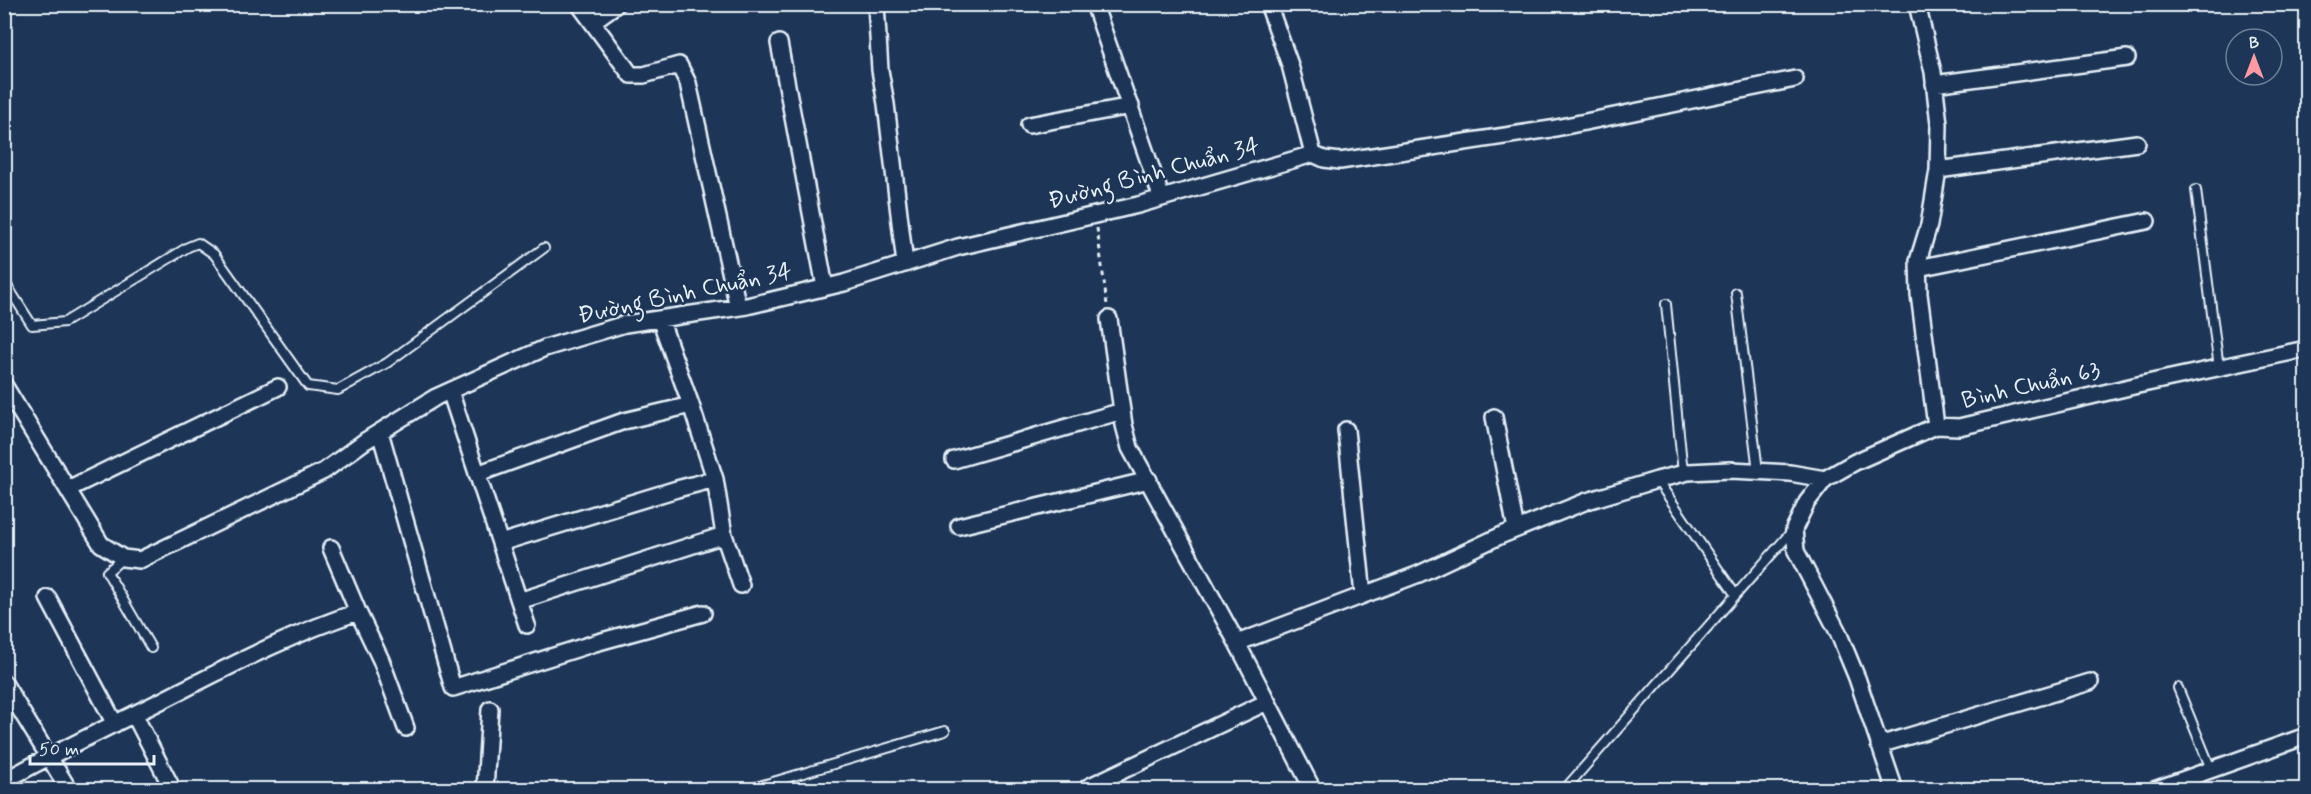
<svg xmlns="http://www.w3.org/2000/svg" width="2311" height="794" font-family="Mynerve,sans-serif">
	<rect width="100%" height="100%" fill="#1d3557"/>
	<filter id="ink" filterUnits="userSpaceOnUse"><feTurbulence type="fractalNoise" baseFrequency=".0167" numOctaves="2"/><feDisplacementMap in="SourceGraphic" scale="12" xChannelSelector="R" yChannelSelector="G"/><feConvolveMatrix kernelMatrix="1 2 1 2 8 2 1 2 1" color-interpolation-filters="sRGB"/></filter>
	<g filter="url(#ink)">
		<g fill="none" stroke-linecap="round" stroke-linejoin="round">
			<g stroke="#e8f1f8" stroke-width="12">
				<path id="lane" d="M2303 69 2306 102
					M2196 190 2219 368
					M4 281 32 325 65 322 188 247 198 243 214 254 308 386 338 390 387 363 544 248
					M1736 293 1758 471
					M1666 304 1683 473
					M1657 480 1735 594
					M123 558 107 572 151 648
					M2178 688 2211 769
					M746 790 945 731
					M1564 790 1793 530"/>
			</g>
			<g stroke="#e8f1f8" stroke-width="20">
				<path id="street" d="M579 4 631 75H644L679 65 688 83 738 307
					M876 4 880 70 886 104 905 264
					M1094 4 1161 196
					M1917 4 1933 72 1939 124 1938 170 1929 225 1918 261 1919 294 1936 426 1959 427 2138 385 2306 349
					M592 22 617 4
					M779 43 825 287
					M1934 84 2127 58
					M1029 125 1131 106
					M1313 154 1324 159 1340 161 1551 129 1795 79
					M1938 170 2137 143
					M1918 268 2147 221
					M660 319 691 405 715 479 724 535 741 585
					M1109 319 1124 425 1130 448 1237 643 1313 790
					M4 385 101 544 123 558 140 560 324 471 365 441 436 397 545 348 625 324 747 306 844 283 958 247 1138 205 1313 154 1290 65 1268 4
					M450 391 527 625
					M1494 417 1516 529
					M1346 430 1363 595
					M380 432 453 688 595 643 703 613
					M954 460 1122 411
					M477 474 624 421 691 405
					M68 489 278 387
					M959 526 1149 480
					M500 543 677 489 715 479
					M331 548 358 612
					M48 598 115 724
					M519 601 724 535
					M1237 643 1419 574 1502 535 1587 501 1657 480 1688 472 1730 470 1790 473 1825 479
					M4 683 69 790
					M134 714 173 790
					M1879 745 2090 682
					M4 781C56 752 110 726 163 700 226 668 290 634 358 612L381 660 406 728
					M1088 787 1267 702
					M485 790 490 709
					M1895 790 1857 678 1838 632 1796 551 1794 529 1807 502 1825 479 1855 462 1936 426
					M2154 790 2306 736"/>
			</g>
			<path stroke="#e8f1f8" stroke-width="3" stroke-dasharray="4.5 4.5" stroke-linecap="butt" d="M1097 228 1107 305"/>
			<use href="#lane" stroke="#1d3557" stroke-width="8"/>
			<use href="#street" stroke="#1d3557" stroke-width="15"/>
		</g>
	</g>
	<g text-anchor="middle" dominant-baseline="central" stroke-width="5" stroke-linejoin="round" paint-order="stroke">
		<g font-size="24" fill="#e8f1f8" stroke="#1d3557">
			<text transform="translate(1154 174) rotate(-15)">Đường Bình Chuẩn 34</text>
			<text transform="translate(685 294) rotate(-12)">Đường Bình Chuẩn 34</text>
			<text transform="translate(2031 386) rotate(-13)">Bình Chuẩn 63</text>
		</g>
	</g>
	<rect width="2311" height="794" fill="none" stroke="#1d3557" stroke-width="24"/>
	<rect x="12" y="12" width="2287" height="770" fill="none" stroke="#e8f1f8" stroke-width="2" filter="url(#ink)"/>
	<g transform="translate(2254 57)"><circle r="28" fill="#1d3557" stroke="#6e8097" stroke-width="1.5"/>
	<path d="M0-4.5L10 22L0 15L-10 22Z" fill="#ff9aa2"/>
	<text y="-9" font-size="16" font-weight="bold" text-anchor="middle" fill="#e8f1f8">B</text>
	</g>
	<path d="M30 755v9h124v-9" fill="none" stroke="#e8f1f8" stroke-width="3"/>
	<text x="39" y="755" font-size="18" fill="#e8f1f8" stroke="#1d3557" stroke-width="4.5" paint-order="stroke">50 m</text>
</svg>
